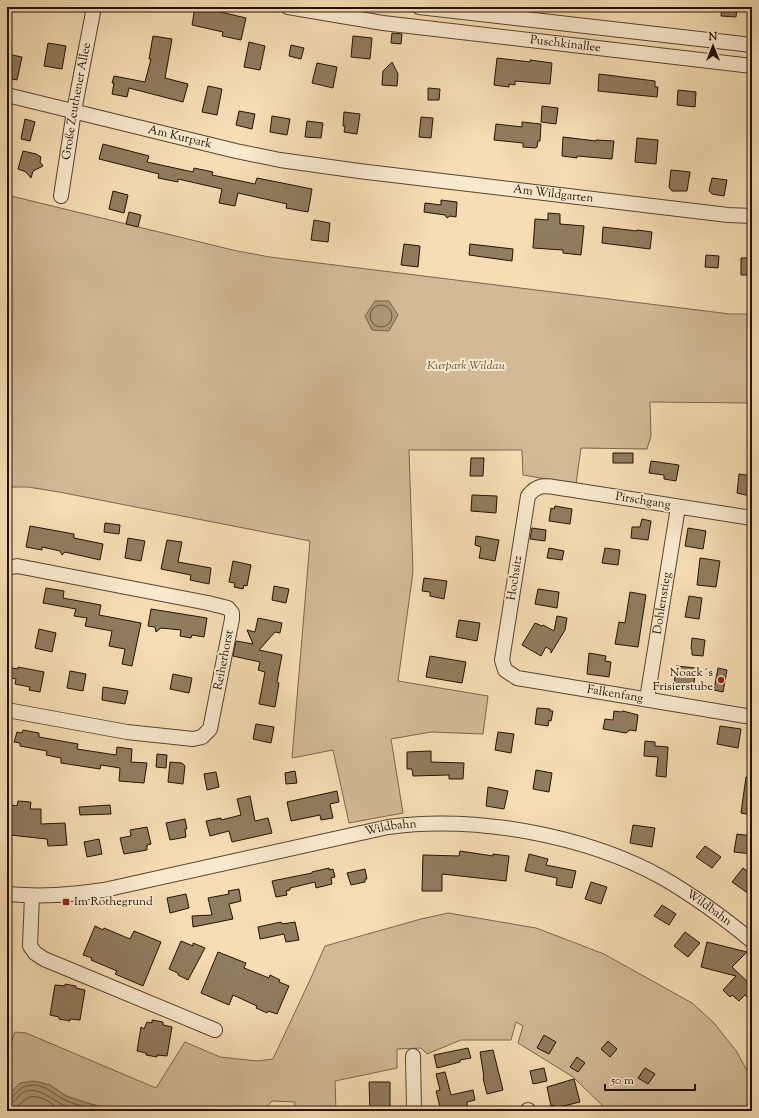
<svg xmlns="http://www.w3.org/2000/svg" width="759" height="1118" font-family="'Sorts Mill Goudy',serif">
	<rect width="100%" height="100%" fill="#f6ddb4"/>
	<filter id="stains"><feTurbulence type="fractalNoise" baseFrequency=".005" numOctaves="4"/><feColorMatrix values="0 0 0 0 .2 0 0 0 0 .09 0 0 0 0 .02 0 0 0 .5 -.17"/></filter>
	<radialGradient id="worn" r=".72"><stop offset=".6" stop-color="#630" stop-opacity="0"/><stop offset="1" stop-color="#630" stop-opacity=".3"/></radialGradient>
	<path fill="#d2ba96" stroke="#7a664c" d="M7 195 237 251 270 257 730 314H752V403L650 402 651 436 647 449 581 448 576 484 523 475 522 450H409L413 572 398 681 488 696 483 734 431 732 391 739 403 813 349 823 333 750 292 758 310 541 59 492 28 487H7Z
		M448 913 536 928 604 954 692 1003 714 1023 737 1052 752 1080V1111H608L573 1077 518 1043 523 1026 516 1022 511 1040H461L427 1054 421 1048 397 1049V1068L335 1081 336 1111H294L295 1102 272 1101 263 1111H117L87 1103 66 1096 50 1085 10 1093 7 1098V1058L9 1047 15 1032 26 1033 156 1088 185 1042 220 1057 257 1061 273 1059 310 980 325 946 421 919Z"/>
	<path fill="#ae9877" stroke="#766248" d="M375 301H389L398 315 389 331 372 330 365 316Z
		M34 1081 50 1085 66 1096 87 1103 117 1111H7V1098L10 1093 20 1083Z"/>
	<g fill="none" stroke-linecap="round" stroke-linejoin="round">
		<path stroke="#68553c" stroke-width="1" d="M370 316a11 11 0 1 1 22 0a11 11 0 1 1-22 0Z
			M7 1099C17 1098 16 1085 34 1085 47 1086 54 1095 65 1100 76 1105 89 1108 101 1111
			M7 1104C16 1104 17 1095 24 1092 37 1086 50 1098 61 1104 67 1107 75 1109 81 1111
			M7 1110C24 1109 22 1090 44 1099 51 1102 56 1108 63 1111"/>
	</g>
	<path fill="#907c5e" stroke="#221201" d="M195 7 212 9V10L246 18 241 40 222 36 223 32 192 25Z
		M722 7H737L736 17 721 16Z
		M392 33 402 34 401 44 391 43Z
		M153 36 172 39 165 78 188 84 183 102 129 88 127 97 112 94 114 83H112L114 76 145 82 151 59H149Z
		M353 36 372 38 370 59 351 57Z
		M249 42 265 46 260 70 244 67Z
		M48 43 66 46 62 69 44 66Z
		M291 45 304 48 301 59 289 56Z
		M7 54 22 57 17 80 7 78Z
		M497 58 530 62V60L552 63 550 84 515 81V85L509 84V87L494 85Z
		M392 62 398 74 397 86 382 85 383 71Z
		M317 63 337 67 333 88 312 83Z
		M599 74 655 81V87H658L657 97 598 91Z
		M208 86 222 89 217 115 202 112Z
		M428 88 440 89 439 100H428Z
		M678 90 696 92 695 107 677 105Z
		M542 106 558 108 556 124 541 122Z
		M239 111 255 114 252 129 236 125Z
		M344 112 360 114 357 134 344 132 345 126H343Z
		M272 116 290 119 287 135 270 132Z
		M421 117 433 118 431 138 419 137Z
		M25 119 35 122 30 141 21 139Z
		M307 121 323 123 321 138 305 137Z
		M522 122 541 124 540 141H538L537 147 535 148 523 147V143L494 140 496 124 522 127Z
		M563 137 596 141V140L614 141 612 159 577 156V158L562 156Z
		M637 138 658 140 656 164 635 162Z
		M103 144 149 156 147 162 193 172 194 168 213 172 212 175 255 184 257 178 312 189 308 212 286 208 287 204 238 193 235 206 219 203 222 189 178 179V182L158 178 159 174 99 159Z
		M23 151 36 154 41 157 40 162 43 166 33 171 31 178 26 172 18 169Z
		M671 170 690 172 687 191H672L669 187Z
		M712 178 727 180 724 196 712 194 709 191Z
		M113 191 128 195 124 213 109 209Z
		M441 200 457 202 456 217 450 216 447 218 445 215 424 212 425 203 441 205Z
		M129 212 141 215 138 227 126 224Z
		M548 213 560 214V224L584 226 581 255 563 253V250L533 248 535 219 548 220Z
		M314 220 330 223 328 242 311 240Z
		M603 227 637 231V230L652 232 650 249 602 243Z
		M404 244 420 246 418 267 401 265Z
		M470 244 513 249 512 261 469 255Z
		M706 255 719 256 718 268 705 267Z
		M741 258H752V275H741Z
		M613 453H633V463H613Z
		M471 458H484L483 476H470Z
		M651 461 679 465 676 481 664 479V475L649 473Z
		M739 474 752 476 750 496 737 493Z
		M472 495 497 496 496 513 471 511Z
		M555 506 572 509 570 524 549 521 551 508 554 509Z
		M642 519 651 521 648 540 631 538 632 527H640Z
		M105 523 120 525 119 534 104 532Z
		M30 526 74 534V538L103 544 100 560 65 552 62 555 60 551 42 547V550L26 547Z
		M532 528 546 530 545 541 530 539Z
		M688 528 706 531 703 549 685 546Z
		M476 536 499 540 495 561 479 558 481 547 475 545Z
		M128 538 145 541 141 561 125 558Z
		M167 540 182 542 178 562 211 568 209 584 190 580 191 575 161 569Z
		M549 548 564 551 562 560 547 558Z
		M605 548 620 550 618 565 602 563Z
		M700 558 720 561 716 587 697 585Z
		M233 561 251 565 247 586 244 585 243 589 234 587 235 583 229 582Z
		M424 578 447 581 444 599 430 596V592L422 591Z
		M274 586 289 589 286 603 272 600Z
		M46 588 64 591 63 598 101 605 99 615 141 623 132 666 122 664 125 649 109 646 112 631 85 626 87 618 74 616 76 609 43 603Z
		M538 589 559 592 557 608 535 604Z
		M630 592 646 595 638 647 615 644 619 622 625 623Z
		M689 596 702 598 699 619 685 617Z
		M151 609 207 618 204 637 192 635 191 638 180 636 181 630 161 628 156 632 155 627 148 626Z
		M557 616 567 618 565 630 551 653V650L546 647 541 656 522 645 535 623 542 626 543 625 554 631Z
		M258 618 282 623 280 633 275 632 259 650 282 655 277 682 279 683 275 707 259 704 265 672 258 670 260 662 233 656 236 641 253 644 247 630 255 632Z
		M459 620 480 623 477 641 456 637Z
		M39 629 56 633 52 652 35 648Z
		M692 638 705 640 703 656 692 655V649H691Z
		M589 653 606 656 605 661 611 662 609 677 587 674Z
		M430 656 466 662 462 683 426 677Z
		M676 666 696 668 693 689 674 685Z
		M7 667 18 669V667L44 672 40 692 29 690 30 687 15 684 16 679 7 677Z
		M718 668 727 670 723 692 714 690Z
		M70 671 86 674 83 691 67 688Z
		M173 674 192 678 189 693 170 689Z
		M103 687 128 691 125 704 102 700Z
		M537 708 550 709V711H553L551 721 549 720 548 726 535 724Z
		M614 711 621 712 623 711 638 715 636 731 630 730 626 733 603 729 605 719 613 720Z
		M256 724 274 727 271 743 253 739Z
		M720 726 741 729 738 748 717 744Z
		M23 730 39 733V737L78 744 77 749 116 755 117 747 132 749 131 762 147 763 144 783 119 781 120 768 101 765 100 769 61 763V758L46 755 47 751 20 746V743L14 742 17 732 22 733Z
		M498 732 514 734 511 753 495 750Z
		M645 741 655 742V746L668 747 666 777 656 776 658 757 644 756Z
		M431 751V762L464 763 463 779H449V775L413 776 412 769H407V752Z
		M157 754 167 755 166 768 156 767Z
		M170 762 182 763 185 766 183 784 168 782Z
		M536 770 552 773 549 792 533 789Z
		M295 771 297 783 286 784 285 773Z
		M216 772 219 787 207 790 204 774Z
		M746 777H752V815L741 813Z
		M488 787 508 791 504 809 486 806Z
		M337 791 339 802 330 804 333 818 321 820 320 815 291 821 287 802Z
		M250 796 255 821 268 818 272 833 232 842 229 831 210 836 206 821 221 818V820L241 815 237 799Z
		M18 801 31 802 30 809H41V824L65 823 67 845 48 846 47 839 10 835 11 819 7 818V804L17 806Z
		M110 805 111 814 80 815 79 807Z
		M185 819 187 829H185L186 837 170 840 166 823Z
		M633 825 655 828 652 847 630 843Z
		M147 827 151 844 147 845V850L124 854 120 838 131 836 130 830Z
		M737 834 752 836V854L734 852Z
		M99 839 102 854 87 857 84 842Z
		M705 846 721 857 712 868 696 857Z
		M460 851 493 856V854L509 856 506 881 442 874V891H422L423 855 459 856Z
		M529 854 548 859 546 865 576 871 572 888 556 885 557 878 525 871Z
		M329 868V870L333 869 335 877 331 878 332 884 316 888 315 882 290 888V890L286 891 287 895 276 897 272 881 312 873V872Z
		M743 868 752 875V896L732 882Z
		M365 869 367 879H365V882L351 885 347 873Z
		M591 882 607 887 601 904 585 899Z
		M239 889 241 901 229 904 233 919 193 927 192 916 212 915 208 898 229 894 228 891Z
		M186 894 189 908 170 913 167 898Z
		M662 905 676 914 669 925 654 916Z
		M281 922 282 924 295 922 299 940 286 942 284 934 260 939 258 927Z
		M95 926 103 930 104 928 130 939 134 931 161 942 143 986 115 974 117 971 91 960 92 958 83 955Z
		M685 932 700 943 688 957 674 946Z
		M181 941 193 946V943L205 948 188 980 178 975V973L169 969Z
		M707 942 747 952 732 967 752 986V1002L745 995 739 1001 732 995 730 997 723 990 736 976 701 967Z
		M218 952 246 963 244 968 269 978 270 975 280 980 279 982 289 986 277 1014 268 1011 267 1013 256 1008 257 1006 233 995 229 1005 201 993Z
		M65 984 76 986V988L85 990 80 1020 70 1019V1021L59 1019V1017L50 1015 55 985 65 986Z
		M152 1020 163 1022V1025L172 1027 167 1056 157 1055V1057L146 1055V1053L137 1051 141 1027 144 1029 147 1022 152 1023Z
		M544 1035 556 1042 549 1054 537 1048Z
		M608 1041 617 1049 610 1057 601 1049Z
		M468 1048 471 1058 460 1060V1062L437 1068 434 1055Z
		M493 1050 503 1090 487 1094 483 1078 484 1077 480 1052Z
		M577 1057 585 1063 578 1072 570 1067Z
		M544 1068 547 1081 533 1084 530 1071Z
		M645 1068 655 1074 648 1084 638 1078Z
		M445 1072 451 1095 473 1090 475 1100 467 1102 468 1111H441L436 1091 440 1090 436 1074Z
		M574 1079 580 1102 555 1108 554 1105 551 1106 547 1087Z
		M369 1082H390V1111H370Z"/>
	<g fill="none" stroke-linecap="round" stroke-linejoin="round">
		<g stroke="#57452e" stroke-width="16">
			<g id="street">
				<path id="s1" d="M288 7 383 23 752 66"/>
				<path d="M419 7 752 45"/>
				<path id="s2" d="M7 95 236 151 280 160 359 171 728 215 752 216"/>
				<path id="s3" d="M61 196 74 111 94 7"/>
				<path id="s4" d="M752 518 567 489C550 487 540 481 528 496L502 660 505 670 517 678 752 717"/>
				<path d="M7 568 17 566 208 603 228 608 232 613V619L210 729 202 737 193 739 127 732 7 710"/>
				<path id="s5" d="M647 699 678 507"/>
				<path id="s6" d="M7 894C42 897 69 895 104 890L388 827C475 815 586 835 663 878 694 896 724 918 752 941"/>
				<path d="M32 896 30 946 35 953 44 959 215 1030"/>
				<path d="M413 1056 414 1111"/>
				<path d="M528 1110V1111"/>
			</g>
		</g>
		<use href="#street" stroke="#f9e9ce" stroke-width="14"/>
	</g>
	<g fill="#8f2418" stroke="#f9e9ce" stroke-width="1.5">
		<circle cx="721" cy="680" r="4"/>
		<rect x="62" y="898" width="8" height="8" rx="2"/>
	</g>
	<g text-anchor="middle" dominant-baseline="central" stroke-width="4" stroke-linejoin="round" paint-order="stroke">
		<g font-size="12" fill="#221201" stroke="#f9e9ce">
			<text stroke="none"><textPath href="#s1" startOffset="280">Puschkinallee</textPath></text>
			<text stroke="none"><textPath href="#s3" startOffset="96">Große Zeuthener Allee</textPath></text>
			<text stroke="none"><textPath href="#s2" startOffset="178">Am Kurpark</textPath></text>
			<text stroke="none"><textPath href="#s2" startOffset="556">Am Wildgarten</textPath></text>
			<text transform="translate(643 501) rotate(9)">Pirschgang</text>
			<text transform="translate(515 578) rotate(-81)">Hochsitz</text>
			<text stroke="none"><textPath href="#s5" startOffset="97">Dohlenstieg</textPath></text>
			<text transform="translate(224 660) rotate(-79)">Reiherhorst</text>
			<text stroke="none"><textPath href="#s4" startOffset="520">Falkenfang</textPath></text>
			<text stroke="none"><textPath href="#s6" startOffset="391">Wildbahn</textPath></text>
			<text stroke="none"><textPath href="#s6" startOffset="727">Wildbahn</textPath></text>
		</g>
		<g font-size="12" font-style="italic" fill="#604d35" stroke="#f9e9ce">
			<text x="466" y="366">Kurpark Wildau</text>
		</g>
		<g font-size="12" fill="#221201" stroke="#f9e9ce" text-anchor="end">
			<text x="713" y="673">Noack´s<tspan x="713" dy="14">Frisierstube</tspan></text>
			<text x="74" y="902" text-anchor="start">Im Röthegrund</text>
		</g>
	</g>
	<rect width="759" height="1118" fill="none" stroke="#f6ddb4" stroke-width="24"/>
	<rect x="8" y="8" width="743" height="1102" fill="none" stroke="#221201" stroke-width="2"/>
	<rect x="12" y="12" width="735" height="1094" fill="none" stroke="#221201"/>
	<g transform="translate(713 46)" stroke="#f9e9ce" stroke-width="3" paint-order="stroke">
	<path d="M0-3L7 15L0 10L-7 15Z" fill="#221201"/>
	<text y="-6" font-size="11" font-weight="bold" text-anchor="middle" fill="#221201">N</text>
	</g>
	<path d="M605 1084v6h90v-6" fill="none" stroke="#221201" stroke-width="2"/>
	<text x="611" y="1084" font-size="12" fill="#221201" stroke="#f9e9ce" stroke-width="3" paint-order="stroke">50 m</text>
	<rect width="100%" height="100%" filter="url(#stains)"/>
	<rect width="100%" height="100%" fill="url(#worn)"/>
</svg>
